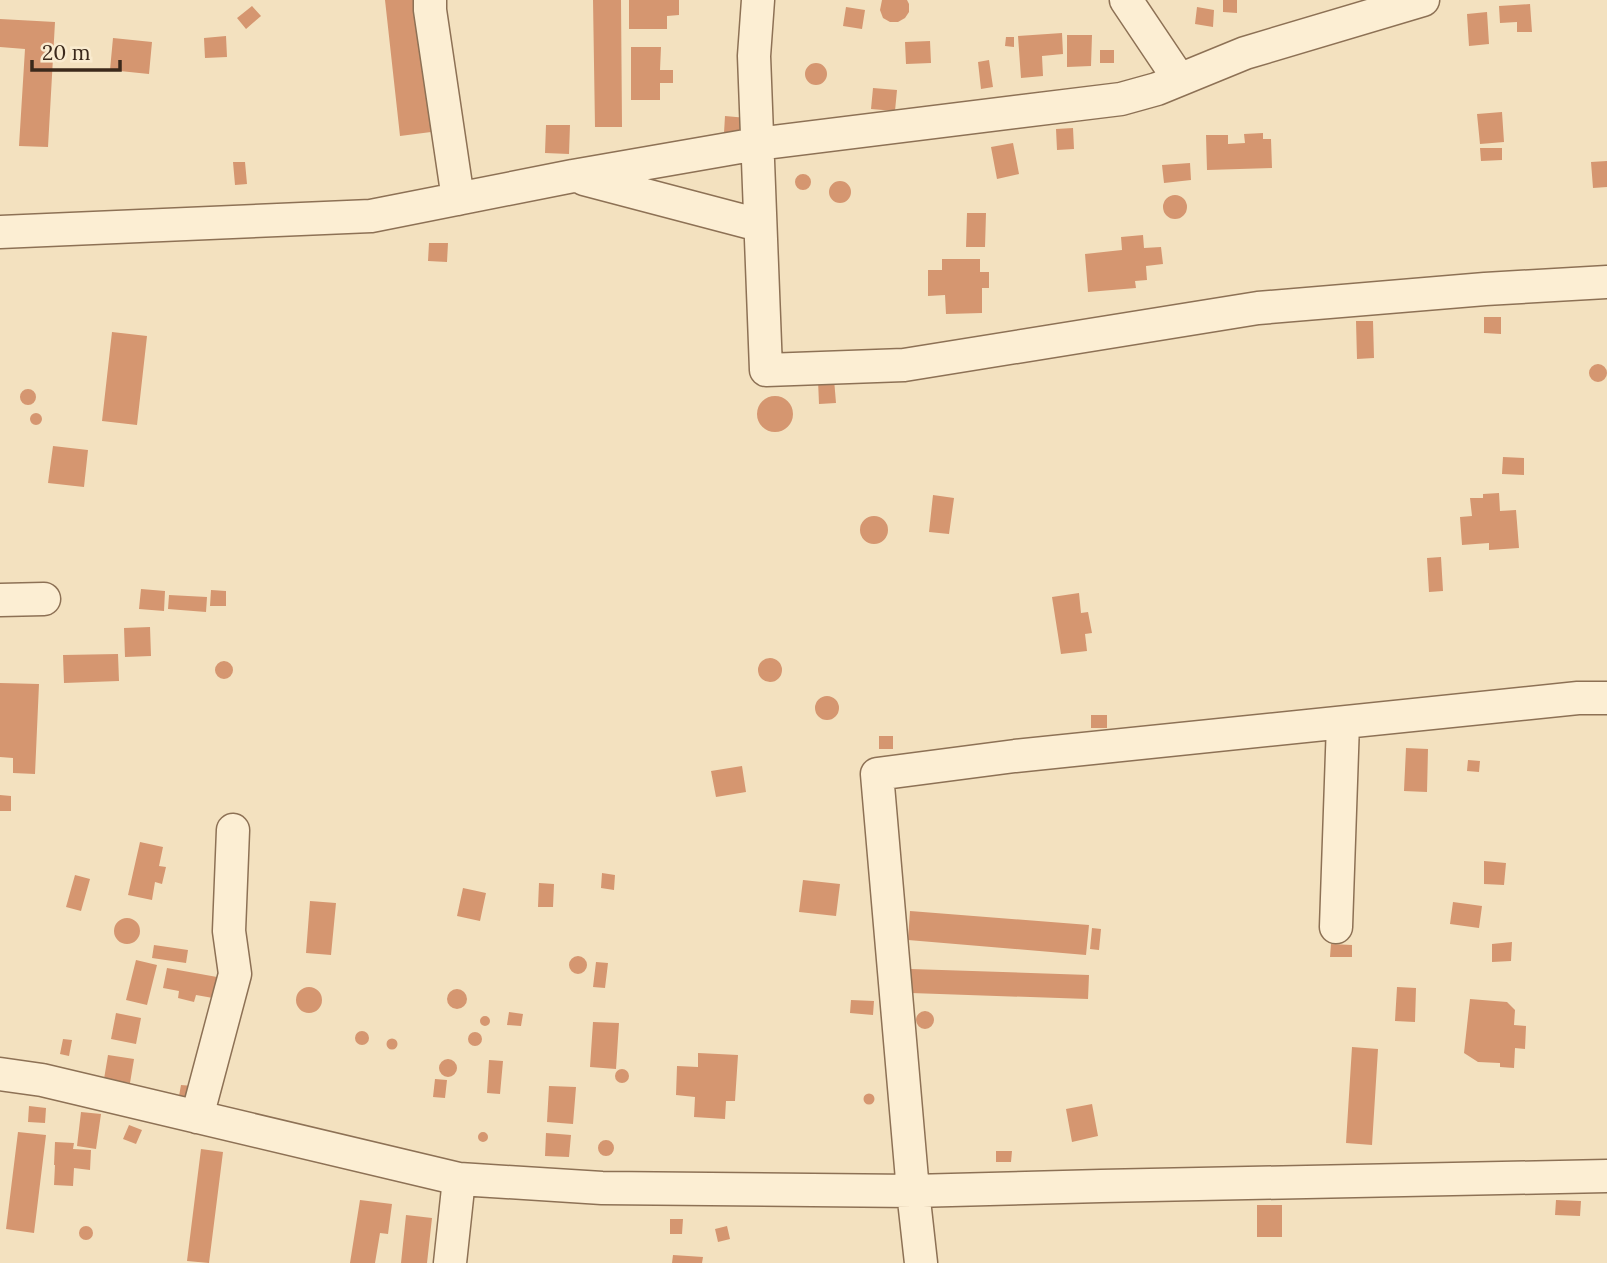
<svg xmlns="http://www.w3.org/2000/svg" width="1607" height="1263" font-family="Lora,serif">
	<rect width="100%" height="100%" fill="#f3e1bf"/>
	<path fill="#d59670" d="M385 0H416L431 132 400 136Z
		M593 0H621L622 127H595Z
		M629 0H679V15L667 16V29H629Z
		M882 0H907L909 4V12L905 18 898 22H890L883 18 880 10Z
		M1223 0H1237V13L1223 12Z
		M1530 4 1532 32H1517V22L1500 23 1499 6Z
		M252 6 261 16 246 29 237 18Z
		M846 7 865 10 862 29 843 26Z
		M1197 7 1214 10 1213 27 1195 24Z
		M1487 12 1489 44 1469 46 1467 14Z
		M0 19 55 22 48 147 19 146 25 49 0 47Z
		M1062 33 1063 54 1042 56 1043 76 1021 78 1018 36Z
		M1067 35H1092L1091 66 1067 67Z
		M226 36 227 57 205 58 204 38Z
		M1006 37H1014V47L1005 46Z
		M113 38 152 42 149 74 110 70Z
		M930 41 931 63 906 64 905 42Z
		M631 47H661L660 70H673V83H660V100H631Z
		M1100 50H1114V63H1100Z
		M989 60 993 87 981 89 978 62Z
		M805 74a11 11 0 1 1 22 0a11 11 0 1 1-22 0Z
		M873 88 897 90 895 111 871 109Z
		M1502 112 1504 142 1480 144 1477 114Z
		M725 116 747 118 746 135 724 133Z
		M546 125H570L569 154 545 153Z
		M1073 128 1074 149 1057 150 1056 129Z
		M1263 133V139H1271L1272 168 1207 170 1206 135H1228V144L1245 143 1244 134Z
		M1013 143 1019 174 997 179 991 147Z
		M1480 148H1502V160L1481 161Z
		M1607 161V187L1593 188 1591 162Z
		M233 162H245L247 184 235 185Z
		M1190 163 1191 180 1164 183 1162 165Z
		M795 182a8 8 0 1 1 16 0a8 8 0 1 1-16 0Z
		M829 192a11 11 0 1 1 22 0a11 11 0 1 1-22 0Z
		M1163 207a12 12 0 1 1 24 0a12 12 0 1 1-24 0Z
		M967 213H986L985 247H966Z
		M1143 235 1144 248 1161 247 1163 264 1146 266 1147 280 1135 281 1136 288 1088 292 1085 254 1122 250 1121 237Z
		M429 243H448L447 262 428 261Z
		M942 259H980V272H989V288H982V313L946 314 945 295 928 296V270H942Z
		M1484 317H1501V334L1484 333Z
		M1356 321H1373L1374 358 1357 359Z
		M112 332 147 336 137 425 102 421Z
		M1589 373a9 9 0 1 1 18 0a9 9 0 1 1-18 0Z
		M834 379 836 403 819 404 818 380Z
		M20 397a8 8 0 1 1 16 0a8 8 0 1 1-16 0Z
		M757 414a18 18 0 1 1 36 0a18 18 0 1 1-36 0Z
		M30 419a6 6 0 1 1 12 0a6 6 0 1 1-12 0Z
		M53 446 88 450 84 487 48 483Z
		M1503 457 1524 458V475L1502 474Z
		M1499 493 1500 511 1516 510 1519 548 1489 550V543L1462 545 1460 517 1472 516 1470 498H1483V494Z
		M933 495 954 498 949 534 929 532Z
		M860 530a14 14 0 1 1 28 0a14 14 0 1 1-28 0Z
		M1441 557 1443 591 1429 592 1427 558Z
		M141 589 165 591 164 611 139 609Z
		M211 590 226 591V606H210Z
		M1079 593 1081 613 1088 612 1092 633 1085 634 1087 651 1061 654 1052 597Z
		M169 595 207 597 206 612 168 609Z
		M150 627 151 656 125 657 124 628Z
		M118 654 119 681 64 683 63 655Z
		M758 670a12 12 0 1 1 24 0a12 12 0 1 1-24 0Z
		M215 670a9 9 0 1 1 18 0a9 9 0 1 1-18 0Z
		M0 683 39 684 35 774 13 773V758L0 757Z
		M815 708a12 12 0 1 1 24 0a12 12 0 1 1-24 0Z
		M1091 715H1107V728H1091Z
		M879 736H893V749H879Z
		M1406 748 1428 749 1427 792 1404 791Z
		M1468 760 1480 761 1479 772 1467 771Z
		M742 766 746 792 716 797 711 771Z
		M0 795 11 796V811H0Z
		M140 842 163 847 159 866 166 867 162 884 155 882 152 900 128 895Z
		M1484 861 1506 863 1504 885 1484 884Z
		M602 873 615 875 614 890 601 888Z
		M75 875 90 879 81 911 66 907Z
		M803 880 840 884 836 916 799 912Z
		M539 883 554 884 553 907H538Z
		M463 888 486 893 480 921 457 916Z
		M310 901 336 903 331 955 306 953Z
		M1453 902 1482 906 1479 928 1450 924Z
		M910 911 1089 925 1086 955 908 940Z
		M114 931a13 13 0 1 1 26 0a13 13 0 1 1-26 0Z
		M1092 928 1101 929 1099 950 1090 949Z
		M1512 942 1511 961 1492 962V944Z
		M1331 944 1352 945V957H1330Z
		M154 945 188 950 186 963 152 958Z
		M569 965a9 9 0 1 1 18 0a9 9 0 1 1-18 0Z
		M136 960 157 965 147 1005 126 1000Z
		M596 962 608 963 605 988 593 987Z
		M167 968 217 977 213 998 196 995 194 1002 178 998 179 991 163 988Z
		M911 969 1089 975 1088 999 911 993Z
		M296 1000a13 13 0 1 1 26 0a13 13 0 1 1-26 0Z
		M1397 987 1416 988 1415 1022 1395 1021Z
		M447 999a10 10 0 1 1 20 0a10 10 0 1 1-20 0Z
		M1470 999 1507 1002 1515 1010 1514 1025 1526 1026 1525 1049 1515 1048 1514 1068 1500 1067V1063L1478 1062 1464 1053Z
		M851 1000 874 1001 873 1015 850 1013Z
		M916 1020a9 9 0 1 1 18 0a9 9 0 1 1-18 0Z
		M509 1012 523 1014 521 1026 507 1025Z
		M116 1013 141 1018 136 1044 111 1039Z
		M480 1021a5 5 0 1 1 10 0a5 5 0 1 1-10 0Z
		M593 1022 619 1023 616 1069 590 1067Z
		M355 1038a7 7 0 1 1 14 0a7 7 0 1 1-14 0Z
		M468 1039a7 7 0 1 1 14 0a7 7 0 1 1-14 0Z
		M386.5 1044a5.5 5.5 0 1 1 11 0a5.5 5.5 0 1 1-11 0Z
		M63 1039 72 1040 69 1056 60 1054Z
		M1352 1047 1378 1049 1372 1145 1346 1143Z
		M698 1053 738 1055 735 1101H726L725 1119 694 1117 695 1097 676 1095 677 1066 698 1067Z
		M108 1055 134 1059 130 1083 104 1079Z
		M439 1068a9 9 0 1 1 18 0a9 9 0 1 1-18 0Z
		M489 1060 503 1061 500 1094 487 1093Z
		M615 1076a7 7 0 1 1 14 0a7 7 0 1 1-14 0Z
		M435 1079 447 1080 445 1098 433 1097Z
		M181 1085 193 1086 192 1097 179 1096Z
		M549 1086 576 1087 573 1124 547 1122Z
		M863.5 1099a5.5 5.5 0 1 1 11 0a5.5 5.5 0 1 1-11 0Z
		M1092 1104 1098 1136 1072 1142 1066 1109Z
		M29 1106 46 1108 45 1123 28 1122Z
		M81 1112 101 1114 96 1149 77 1146Z
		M129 1125 142 1130 136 1144 123 1139Z
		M478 1137a5 5 0 1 1 10 0a5 5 0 1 1-10 0Z
		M18 1132 46 1135 34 1233 6 1229Z
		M546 1133 571 1135 569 1157 545 1156Z
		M598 1148a8 8 0 1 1 16 0a8 8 0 1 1-16 0Z
		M55 1142 74 1143 73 1149 91 1150 90 1170 74 1168 73 1186 54 1185 55 1165H54Z
		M201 1149 223 1152 209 1263 187 1261Z
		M996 1151H1012L1011 1162H996Z
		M360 1200 392 1204 388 1234 380 1233 375 1263H350Z
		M1556 1200 1581 1201 1580 1216 1555 1215Z
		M1257 1205H1282V1237H1257Z
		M406 1215 432 1218 427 1263H401Z
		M670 1219H683L682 1234H670Z
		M79 1233a7 7 0 1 1 14 0a7 7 0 1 1-14 0Z
		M727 1226 730 1239 718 1242 715 1229Z
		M673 1255 703 1257 702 1263H672Z"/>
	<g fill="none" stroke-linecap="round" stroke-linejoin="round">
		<g stroke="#8d7155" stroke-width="35">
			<path id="minor" d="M430 0V10L458 199
				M758 0 754 56 766 370 904 365 1258 308 1485 289 1607 282
				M1126 0 1179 79
				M584 179 759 225
				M0 232 371 216 573 176 757 144 1121 99 1157 89 1245 53 1423 0
				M0 600 44 599
				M1336 927 1343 723
				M0 1074 42 1080 459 1179 602 1188 913 1191 1101 1186 1607 1176
				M197 1117 235 974 229 931 233 830
				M450 1263 459 1179
				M921 1263 913 1191 877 774 1015 756 1578 698H1607"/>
		</g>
		<use href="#minor" stroke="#fceed3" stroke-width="32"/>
	</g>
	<path d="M32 60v10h88v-10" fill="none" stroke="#3b291b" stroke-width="3.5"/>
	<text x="42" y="60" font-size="21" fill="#3b291b" stroke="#f9ebcf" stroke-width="5" paint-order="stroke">20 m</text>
</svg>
